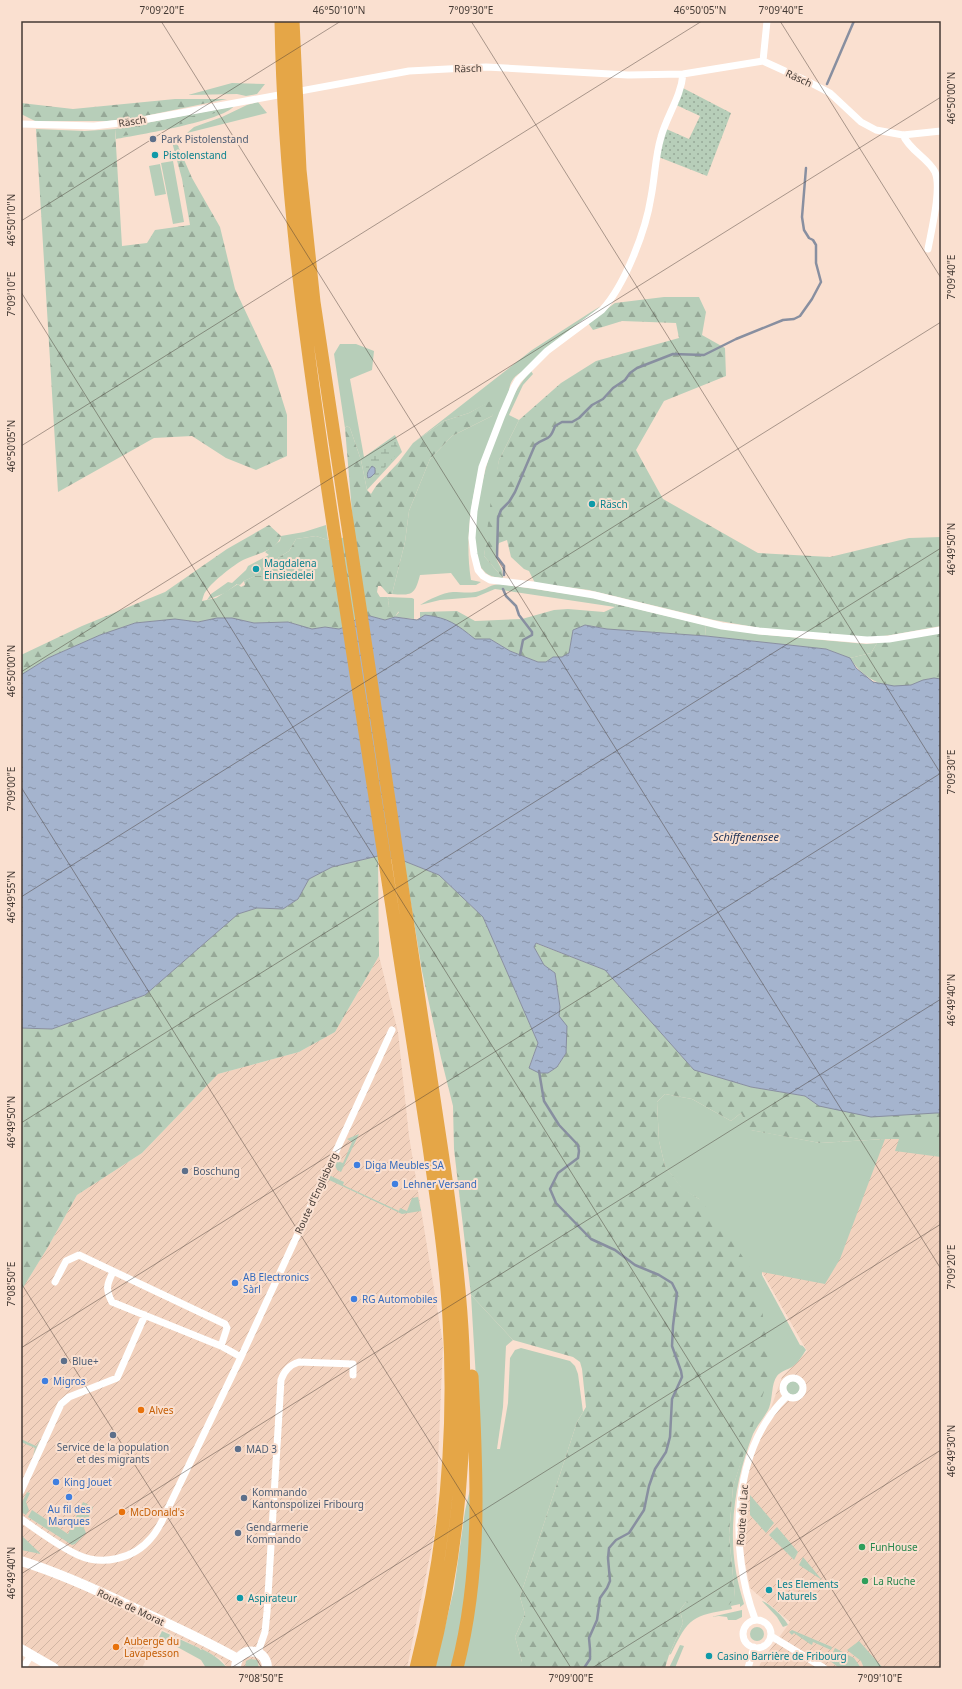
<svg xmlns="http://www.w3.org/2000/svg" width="962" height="1689" font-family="'Noto Sans',sans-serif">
	<defs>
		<pattern id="industrial-furrows" width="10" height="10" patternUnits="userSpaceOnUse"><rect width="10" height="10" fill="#f2d2be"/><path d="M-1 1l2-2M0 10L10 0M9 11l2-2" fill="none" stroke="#d1b5a4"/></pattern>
		<pattern id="forest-firs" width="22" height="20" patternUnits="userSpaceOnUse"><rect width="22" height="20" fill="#b7ceb9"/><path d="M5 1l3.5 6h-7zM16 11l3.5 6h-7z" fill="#96a897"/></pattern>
		<pattern id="wetland-marsh" width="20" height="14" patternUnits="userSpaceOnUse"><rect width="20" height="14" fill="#b7ceb9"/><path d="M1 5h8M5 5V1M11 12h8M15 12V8" fill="none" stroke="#96a897"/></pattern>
		<pattern id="garden-dots" width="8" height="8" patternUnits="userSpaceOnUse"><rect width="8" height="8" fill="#b7ceb9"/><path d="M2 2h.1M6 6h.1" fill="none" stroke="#96a897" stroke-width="1.8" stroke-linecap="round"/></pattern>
		<pattern id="water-ripples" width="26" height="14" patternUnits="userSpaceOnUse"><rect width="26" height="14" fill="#a5b4ce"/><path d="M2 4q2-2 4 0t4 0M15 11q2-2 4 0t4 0" fill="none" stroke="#8893a8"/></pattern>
	</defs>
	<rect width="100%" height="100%" fill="#fae0d0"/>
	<path fill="url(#industrial-furrows)" d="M379 956 398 1032 409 1136 443 1344 435 1531 407 1668H228L221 1659 161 1629 142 1668H50L21 1653V1291L48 1247 77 1195 142 1153 218 1074 299 1052 335 1032Z
		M885 1133 941 1154V1668H759L760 1664 790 1622 750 1588 741 1541 745 1480 782 1377 807 1351 762 1272Z"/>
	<path fill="#b7ceb9" d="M232 83 265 84 257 94 246 96 237 94 188 95Z
		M258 102 267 113 187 133 194 127 222 117 247 105Z
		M234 106C223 121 138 135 116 139L115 129Z
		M173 161 184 222 173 224 161 163Z
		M160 164 166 194 155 196 149 166Z
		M601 306 524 371C515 375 510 380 509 391 500 416 487 442 480 468 470 504 465 543 471 580L481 582 476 585H460L451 573 420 575C415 594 413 596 392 594L405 542 409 511 430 459 452 436 492 416 497 398 469 413 444 421 413 443 532 350 591 312Z
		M340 344H356L374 351 372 370 350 379 364 457 395 435 402 452 367 490 361 460 350 428 347 426 345 428 334 354Z
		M531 371 533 374 523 385 509 415 519 420 499 460 484 556 503 578C496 577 489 577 484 571 459 545 491 444 504 415 511 399 519 384 531 371Z
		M326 525 328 540 316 536 296 539 289 551 273 561 267 572 261 576H255L244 581 240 585 237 584 225 593 207 600 211 594 228 582 232 583 246 570 248 566 269 555 265 552 280 541 281 536 304 532Z
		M500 584 590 597 616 604 615 607 495 589 476 597 440 600 420 605C430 599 442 593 453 592 462 592 474 594 482 590 490 587 490 585 500 584Z
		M387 597 412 598 414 599V619L395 617 399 612 388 606 389 600Z
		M705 625 757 634 866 644 877 643 871 653 850 658 826 649 706 636Z
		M665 1094 692 1099 731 1121 741 1113 751 1130 820 1143 885 1139 840 1259 825 1284 762 1272V1275L800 1345 803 1346 806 1350C802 1356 798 1363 792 1367 787 1370 781 1371 777 1376 771 1384 773 1398 769 1408 765 1417 757 1425 753 1434 736 1477 728 1526 736 1572 738 1583 741 1594 744 1604L740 1607V1604L731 1606 732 1609C692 1616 689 1617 671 1654L669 1655 683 1623 680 1610 686 1602 735 1597 729 1535 733 1487 750 1432 699 1199 682 1189 665 1166 659 1141 657 1102Z
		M359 1134 341 1172 337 1170 335 1165 337 1161 343 1163 352 1142 347 1139Z
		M899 1139H941V1157L895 1151Z
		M331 1176 344 1182 343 1185 399 1211 400 1208 407 1211 412 1198 418 1197 421 1211 402 1214 327 1179 328 1177Z
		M471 1295 513 1340 506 1346 503 1407 497 1449H500L508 1403 510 1358 515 1350 521 1348 570 1361 575 1366 578 1374 583 1412 577 1422 520 1597 525 1614 515 1637 522 1662V1668H435L454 1589 465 1511 480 1446Z
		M786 1388a7 7 0 1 1 14 0a7 7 0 1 1-14 0Z
		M21 1439 36 1446 40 1440 33 1456 35 1448 21 1442Z
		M27 1492 30 1493 26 1502 29 1510 26 1515 21 1512V1504Z
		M750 1495 774 1523 766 1533 750 1515Z
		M83 1502 93 1507 84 1528 86 1533 75 1544 72 1545 28 1517 32 1510 68 1534Z
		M777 1527 798 1552 794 1560 769 1535Z
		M21 1535 41 1554 21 1550Z
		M803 1557 822 1580 799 1565Z
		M762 1601C769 1603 785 1618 788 1625L783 1627 777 1617Z
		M742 1610V1617L736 1620H728L727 1617 719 1616 711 1617Z
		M750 1634a7 7 0 1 1 14 0a7 7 0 1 1-14 0Z
		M792 1630 832 1647 831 1650 813 1642 812 1645 810 1644 794 1633 792 1635 789 1632Z
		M162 1631 199 1648 201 1650 202 1649C212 1654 220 1659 227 1668H206L201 1660 159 1637Z
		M859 1641 883 1668H864L861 1661 847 1650Z
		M680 1645 684 1646 675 1668H669Z
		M835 1648 854 1658 861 1668H839L829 1660Z
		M250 1659 257 1660 259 1668H245L246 1661Z"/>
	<path fill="url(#forest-firs)" d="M175 99H227L135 118 108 121H35L21 114V103L73 109Z
		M220 111 191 122 150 130 147 129 149 124Z
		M140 126 142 128V131C135 134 125 136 118 136L116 133 118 129Z
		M36 129 85 131 115 129 122 246 147 243 155 230 190 225 182 179 172 142 175 139 192 178 220 227 235 289 273 370 287 415V456L256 470 226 458 192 436 154 438 58 492Z
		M664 297H699L706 312 702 335 725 348 726 376 664 401 636 450 663 499 758 553 830 557 909 538 941 537V626L891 635 869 638 760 628 714 620 589 590 535 583 529 571 524 569 511 557 507 540 499 543C490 562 503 562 503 578L484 556 491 499 499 460 519 420 561 383 596 361 679 338 676 323 622 321 593 330 588 323 615 303Z
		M497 397 498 405 492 416 452 436 430 459 409 511 405 542 392 594H388L381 586H378L377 592 380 597H387L389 600 388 606 400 609 395 617 385 620 370 616 339 629 325 627 312 629 288 622 254 623 232 618H217L198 622 175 619 135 623 100 635 48 658 21 675V655L82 626 165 592 227 549 269 525 281 536C277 551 255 554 243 560 234 565 213 581 207 590 204 592 203 598 202 601L216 598 238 584 241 587 245 585 244 581 255 576H261L267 572 273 561 289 551 296 539 316 536 328 540 354 536 345 428 347 426 350 428 361 460 367 490 371 494 376 486 398 463 413 443 444 421 469 413Z
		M616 604 705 625 706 636 607 629 585 625 573 630 569 653 562 657H553L546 662H538L510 651 490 639 475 640 470 635 425 615 420 618V612L457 611 475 621 522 619 554 610 568 609 604 612 615 607Z
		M941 633V679C925 676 924 682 911 685 886 691 863 679 850 658L871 653 877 643Z
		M378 856 379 956 335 1032 299 1052 218 1074 142 1153 77 1195 48 1247 21 1291V1028L52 1029 145 995 238 914 257 908 283 909 298 899 309 879 332 867Z
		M404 861 439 875 483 917 538 1043 529 1067 548 1073 557 1067 566 1053 558 1012 560 1007 555 973 544 965 534 947 535 943 605 970 694 1070 751 1087 805 1096 819 1106 941 1113V1139H885L820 1143 750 1130 741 1113 731 1121 692 1099 665 1094 657 1102 659 1141 665 1166 682 1188 699 1199 720 1223 757 1278 766 1335 770 1373 733 1487 729 1535 735 1597 729 1605 704 1608 686 1602 680 1610 683 1623 669 1655 665 1668H522V1662L515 1637 525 1614 520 1597 577 1422 586 1407 582 1369 580 1362 573 1357 513 1340 471 1295 454 1149 453 1106 441 1058 422 971Z"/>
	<path fill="url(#wetland-marsh)" d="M390 441 396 442 399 451 374 480 371 482 365 471C368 455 378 451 390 441Z"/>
	<path fill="url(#garden-dots)" d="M681 87 731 113 707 176 656 156 664 128 689 139 700 116 674 104Z"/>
	<path fill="url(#water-ripples)" stroke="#888fa0" d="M372 466 375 468V473L371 477 368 478C366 473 369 470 372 466Z
		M425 615C449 618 456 624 475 639H490L510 651 538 662H546L553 657H562L569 653 573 630 585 625 607 629 706 636 826 649 850 658 856 668 873 682 894 686 911 685 923 680 934 678 941 679V1113H936L871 1117 819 1106 805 1096 751 1087 694 1070 605 970 536 943 534 947 544 965 555 973 560 1007 559 1016 567 1026 566 1053 557 1067 548 1073H539L529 1068 538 1043 483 917 439 875 404 861 378 856 332 867 309 879 298 899 283 909 257 908 238 914 145 995 52 1029 21 1028V675L48 658 100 635 135 623 175 619 198 622 217 618H232L254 623 288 622 312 629 325 627 339 629 350 625 355 620 363 616H370L385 620 395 617 417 620Z"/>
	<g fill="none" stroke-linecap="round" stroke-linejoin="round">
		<path stroke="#888fa0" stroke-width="2.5" d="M827 84 854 21
			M504 575V566L497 557 498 518 501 510 509 502 515 492 535 445C546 436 549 443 555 426L562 422H572L579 418 592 405 603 399 613 388 625 380 630 373 637 368 673 354 704 355 736 339 783 320 794 319 800 316 812 299 821 282 816 263V245L813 240 809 238 804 230 802 217 806 168
			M503 589 506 596 516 606 519 615 532 632V635L523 640 520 655
			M539 1071 544 1101 559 1125 578 1145 579 1151 578 1158 558 1173 550 1189 556 1203 591 1239 615 1250 635 1265 659 1275 672 1283 677 1293 673 1326 672 1346 681 1371 682 1377 672 1399 670 1437 666 1452 655 1469 649 1486 644 1510 629 1533 616 1540 609 1548 608 1558 610 1581 607 1588 600 1598 597 1620 589 1638 590 1649V1659L584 1668"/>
		<path stroke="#fff" stroke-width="7" d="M763 61 767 21
			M683 74C681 97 667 115 661 137 655 157 655 177 651 197 646 230 625 285 602 310L547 351 518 380 514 387 502 415 482 467 474 511 472 538 474 554 478 570 483 576 490 580 533 585 594 595 722 626 759 631 867 640 889 639 941 630
			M21 124 94 126 137 121 409 71 486 67 628 75 683 74 763 61 809 82 830 93 861 122 876 130 903 135 941 131
			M903 135C910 151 928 158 935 172 942 188 931 232 928 249
			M113 1272C107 1284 105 1289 112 1302L221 1346 241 1357
			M55 1282 66 1261 79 1255 225 1324 227 1328 221 1346
			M783 1388a10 10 0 1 1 20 0a10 10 0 1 1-20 0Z
			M21 1491 61 1404 69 1397 117 1378 145 1315
			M21 1519C39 1531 58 1546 78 1555 102 1566 134 1559 151 1538 155 1534 158 1528 161 1523L241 1357 392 1030
			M755 1619C729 1551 731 1450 787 1396
			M743 1634a14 14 0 1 1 28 0a14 14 0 1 1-28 0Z
			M771 1636 824 1668
			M258 1652 265 1632 267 1612 281 1380C284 1371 289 1365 299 1362L353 1364V1375
			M23 1668 31 1655
			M748 1668 754 1647"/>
		<path stroke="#fff" stroke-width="10" d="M21 1561C60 1573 97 1590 134 1608 169 1624 204 1640 238 1659
			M21 1649 54 1668
			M236 1668C236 1646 267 1646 267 1668"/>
		<path stroke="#e5a647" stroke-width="13" d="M281 21C284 208 313 393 341 577 370 767 399 957 429 1147 437 1204 446 1261 449 1319 456 1437 445 1554 416 1668
			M293 21 300 170 314 302 441 1145C451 1212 460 1279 463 1347 467 1455 456 1564 429 1668
			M457 1668C482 1572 477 1474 472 1376"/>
	</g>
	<path fill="none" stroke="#443a34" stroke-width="1" stroke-opacity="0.45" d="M161 21 941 1269M471 21 941 774M780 21 941 278M21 221 341 21M21 292 881 1668M21 446 702 21M21 672 941 97M21 787 571 1668M21 897 941 322M21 1123 941 548M21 1283 262 1668M21 1348 941 773M21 1574 941 999M231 1668 941 1224M592 1668 941 1450"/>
	<g fill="#5c6f8a" stroke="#fae0d0" stroke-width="1.5">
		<circle cx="153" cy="139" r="4"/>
		<circle cx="185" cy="1171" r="4"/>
		<circle cx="64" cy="1361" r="4"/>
		<circle cx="113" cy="1435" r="4"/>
		<circle cx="238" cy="1449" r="4"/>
		<circle cx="244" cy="1498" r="4"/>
		<circle cx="238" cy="1533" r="4"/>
	</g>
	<g fill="#0f9aa8" stroke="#fae0d0" stroke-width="1.5">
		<circle cx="155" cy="155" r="4"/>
		<circle cx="592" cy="504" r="4"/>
		<circle cx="256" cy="569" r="4"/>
		<circle cx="769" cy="1590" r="4"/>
		<circle cx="240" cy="1598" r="4"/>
		<circle cx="709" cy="1656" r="4"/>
	</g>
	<g fill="#3f7fe0" stroke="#fae0d0" stroke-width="1.5">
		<circle cx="357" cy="1165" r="4"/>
		<circle cx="395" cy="1184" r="4"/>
		<circle cx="235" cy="1283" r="4"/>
		<circle cx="354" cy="1299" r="4"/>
		<circle cx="45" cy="1381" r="4"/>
		<circle cx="56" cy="1482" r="4"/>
		<circle cx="69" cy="1497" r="4"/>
	</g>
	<g fill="#e8710a" stroke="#fae0d0" stroke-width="1.5">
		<circle cx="141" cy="1410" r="4"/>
		<circle cx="122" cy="1512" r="4"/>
		<circle cx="116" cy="1647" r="4"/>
	</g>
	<g fill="#2e9e5b" stroke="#fae0d0" stroke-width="1.5">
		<circle cx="862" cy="1547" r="4"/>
		<circle cx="865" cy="1581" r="4"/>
	</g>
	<g text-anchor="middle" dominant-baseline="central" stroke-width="4" stroke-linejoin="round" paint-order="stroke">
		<g font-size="10" fill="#443a34" stroke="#fae0d0">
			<text transform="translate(468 68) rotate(-1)">Räsch</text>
			<text transform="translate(799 78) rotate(25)">Räsch</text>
			<text transform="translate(132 121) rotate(-9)">Räsch</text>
			<text transform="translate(316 1193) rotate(-65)">Route d'Englisberg</text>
			<text transform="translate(742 1515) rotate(-86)">Route du Lac</text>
			<text transform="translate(131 1607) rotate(25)">Route de Morat</text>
		</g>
		<g font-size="10" fill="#4e5e75" stroke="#fae0d0" text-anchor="start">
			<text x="161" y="139">Park Pistolenstand</text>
			<text x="193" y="1171">Boschung</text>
			<text x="72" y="1361">Blue+</text>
			<text x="113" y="1447" text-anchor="middle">Service de la population<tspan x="113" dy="12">et des migrants</tspan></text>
			<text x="246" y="1449">MAD 3</text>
			<text x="252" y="1492">Kommando<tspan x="252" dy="12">Kantonspolizei Fribourg</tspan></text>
			<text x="246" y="1527">Gendarmerie<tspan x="246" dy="12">Kommando</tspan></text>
		</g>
		<g font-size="10" fill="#0d838f" stroke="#fae0d0" text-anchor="start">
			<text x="163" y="155">Pistolenstand</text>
			<text x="600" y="504">Räsch</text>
			<text x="264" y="563">Magdalena<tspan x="264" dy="12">Einsiedelei</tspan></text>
			<text x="777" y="1584">Les Elements<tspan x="777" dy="12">Naturels</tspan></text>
			<text x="248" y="1598">Aspirateur</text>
			<text x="717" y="1656">Casino Barrière de Fribourg</text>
		</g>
		<g font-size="10" fill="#366cbe" stroke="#fae0d0" text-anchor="start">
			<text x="365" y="1165">Diga Meubles SA</text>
			<text x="403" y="1184">Lehner Versand</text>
			<text x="243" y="1277">AB Electronics<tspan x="243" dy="12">Sàrl</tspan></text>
			<text x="362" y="1299">RG Automobiles</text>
			<text x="53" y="1381">Migros</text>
			<text x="64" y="1482">King Jouet</text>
			<text x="69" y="1509" text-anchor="middle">Au fil des<tspan x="69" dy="12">Marques</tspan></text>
		</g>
		<g font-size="10" fill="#c56008" stroke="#fae0d0" text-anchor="start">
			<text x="149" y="1410">Alves</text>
			<text x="130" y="1512">McDonald's</text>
			<text x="124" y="1641">Auberge du<tspan x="124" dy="12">Lavapesson</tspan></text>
		</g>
		<g font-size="10" fill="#27864d" stroke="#fae0d0" text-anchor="start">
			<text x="870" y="1547">FunHouse</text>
			<text x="873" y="1581">La Ruche</text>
		</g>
		<g font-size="11" font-style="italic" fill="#21355a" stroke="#fae0d0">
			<text x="746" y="836">Schiffenensee</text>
		</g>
	</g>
	<rect width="962" height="1689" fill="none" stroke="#fae0d0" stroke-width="44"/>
	<rect x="22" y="22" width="918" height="1645" fill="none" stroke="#443a34" stroke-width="1.5"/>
	<g font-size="10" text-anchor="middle" fill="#443a34">
		<text x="162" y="14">7°09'20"E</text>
		<text x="339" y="14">46°50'10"N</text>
		<text x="471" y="14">7°09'30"E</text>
		<text x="700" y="14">46°50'05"N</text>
		<text x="781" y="14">7°09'40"E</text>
		<text transform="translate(951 98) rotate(-90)" y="4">46°50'00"N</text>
		<text transform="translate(11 220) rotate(-90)" y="4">46°50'10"N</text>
		<text transform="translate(951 277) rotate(-90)" y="4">7°09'40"E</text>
		<text transform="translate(11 294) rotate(-90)" y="4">7°09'10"E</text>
		<text transform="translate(11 446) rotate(-90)" y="4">46°50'05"N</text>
		<text transform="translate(951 549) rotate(-90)" y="4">46°49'50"N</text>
		<text transform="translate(11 671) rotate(-90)" y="4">46°50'00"N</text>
		<text transform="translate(951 772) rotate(-90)" y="4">7°09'30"E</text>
		<text transform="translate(11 789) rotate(-90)" y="4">7°09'00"E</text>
		<text transform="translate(11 897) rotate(-90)" y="4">46°49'55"N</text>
		<text transform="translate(951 1000) rotate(-90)" y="4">46°49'40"N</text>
		<text transform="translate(11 1122) rotate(-90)" y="4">46°49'50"N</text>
		<text transform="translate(951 1267) rotate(-90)" y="4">7°09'20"E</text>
		<text transform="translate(11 1284) rotate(-90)" y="4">7°08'50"E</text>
		<text transform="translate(951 1451) rotate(-90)" y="4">46°49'30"N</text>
		<text transform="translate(11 1573) rotate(-90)" y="4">46°49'40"N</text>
		<text x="261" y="1682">7°08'50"E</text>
		<text x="571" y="1682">7°09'00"E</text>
		<text x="880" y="1682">7°09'10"E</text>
	</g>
</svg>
